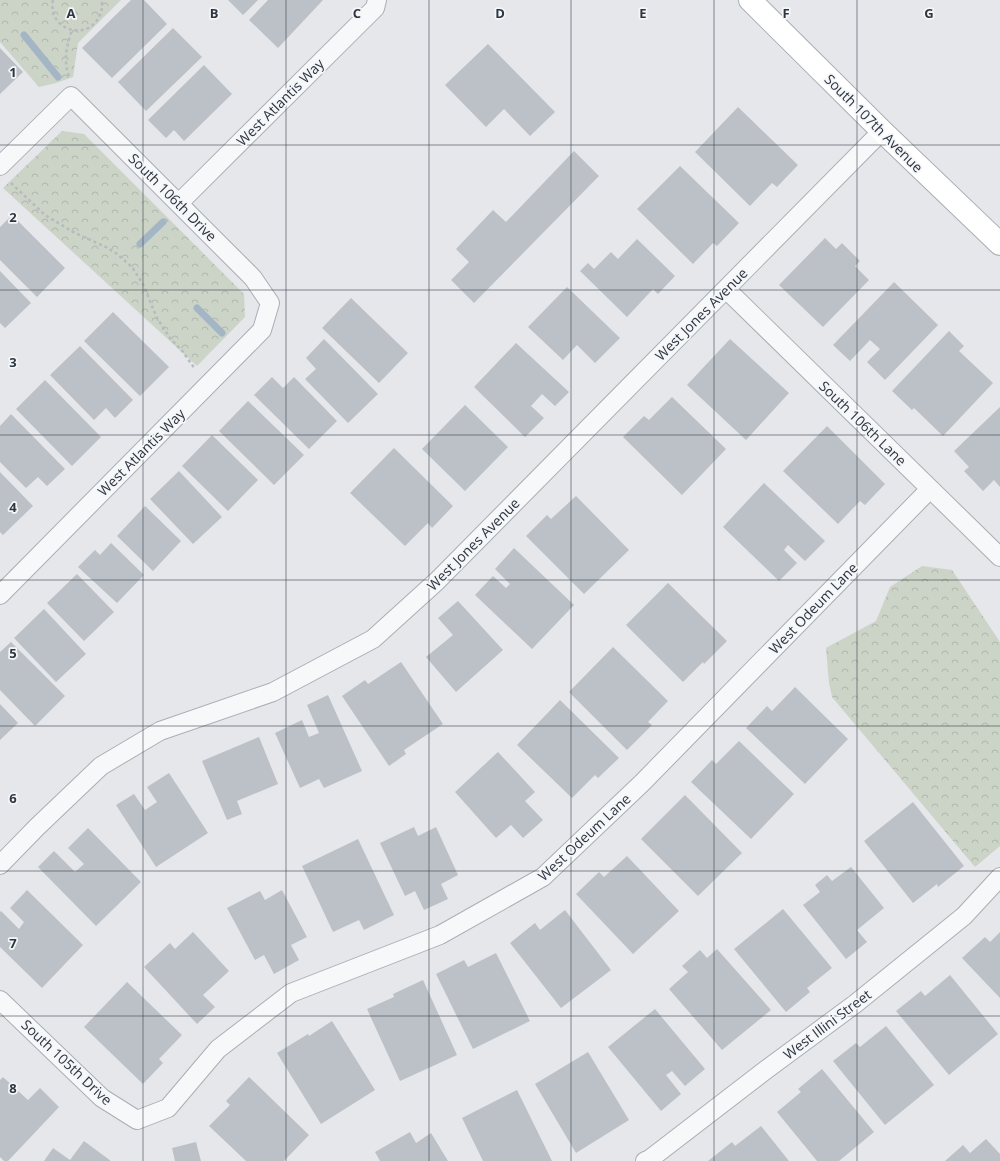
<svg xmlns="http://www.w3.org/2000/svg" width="1000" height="1161" font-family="'Open Sans',sans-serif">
	<defs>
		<pattern id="park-crowns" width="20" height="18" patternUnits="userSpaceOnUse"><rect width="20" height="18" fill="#cbd4c7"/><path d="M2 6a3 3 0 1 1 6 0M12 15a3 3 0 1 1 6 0" fill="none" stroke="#afb7ac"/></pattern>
	</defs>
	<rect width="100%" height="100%" fill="#e5e7eb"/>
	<path fill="url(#park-crowns)" d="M0 0H121L78 43 73 77 56 83 39 87 0 42Z
		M62 131 84 134 244 294 245 317 197 366 3 188Z
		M922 566 952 570 1000 642V846L975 867 832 697 829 683 826 648 876 621 890 587Z"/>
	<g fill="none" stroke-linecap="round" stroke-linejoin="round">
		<path stroke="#a4b6c6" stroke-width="7" d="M24 35 58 77
			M140 244 163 222
			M197 308 222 333"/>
	</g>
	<path fill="#bcc1c7" d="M131 0H144L167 24 112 78 82 48Z
		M228 0H258L243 15Z
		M268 0H323L278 48 249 20Z
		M173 28 202 57 146 111 118 82Z
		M488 44 555 112 530 136 504 109 486 127 445 85Z
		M0 48 23 72 0 94Z
		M204 65 232 94 184 141 174 130 166 138 148 120Z
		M738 107 798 165 777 187 772 183 750 206 695 152Z
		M574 151 599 176 474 303 451 280 469 262 456 249 493 210 506 222Z
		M680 166 739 223 717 246 713 243 693 264 637 209Z
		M12 215 65 268 37 297 0 260V227Z
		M825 238 836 249 842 243 860 261 855 266 869 280 823 327 779 285Z
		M637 239 675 276 658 294 653 289 627 317 580 271 588 263 594 269 611 252 618 259Z
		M0 271 31 303 5 328 0 323Z
		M894 282 938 325 885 380 867 362 880 349 870 340 850 361 833 345Z
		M567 287 620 338 595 363 577 345 563 360 528 327Z
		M351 298 408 353 379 383 322 328Z
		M113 312 169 367 140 396 84 341Z
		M949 331 964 346 959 351 993 383 943 436 914 408 912 410 892 391Z
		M324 339 378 394 348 423 305 379 316 369 306 358Z
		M730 339 789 393 746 440 687 385Z
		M516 343 569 392 555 406 542 394 531 406 544 418 525 437 474 387Z
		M80 346 133 400 115 418 106 408 94 420 50 375Z
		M272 377 283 388 294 377 337 421 309 449 254 395Z
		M45 380 101 437 72 466 16 409Z
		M672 397 726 449 682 495 623 437 644 416 649 420Z
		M248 401 304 455 274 485 219 431Z
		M465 405 508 447 465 491 422 449Z
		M1000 407V487L994 480 983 491 964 471 969 467 954 451Z
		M11 414 65 469 47 486 38 477 26 488 0 462V426Z
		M827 426 885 484 865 505 860 501 838 524 783 471Z
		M212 435 258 480 228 511 182 466Z
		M394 448 453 506 432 528 428 523 405 546 350 493Z
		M179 471 222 517 193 544 150 499Z
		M0 472 33 506 3 535 0 532Z
		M764 483 825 541 805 561 788 545 784 550 797 563 779 581 723 527Z
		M576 496 629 550 584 594 526 536 547 515 551 519Z
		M145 506 181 541 153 571 117 536Z
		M111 543 144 575 117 603 78 567 95 550 100 555Z
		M514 548 574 605 532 649 475 595 493 576 506 588 510 584 495 569Z
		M77 574 114 612 84 641 47 603Z
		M668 583 727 641 704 664 703 662 683 682 626 625Z
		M458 601 503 650 456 692 426 657 453 635 438 618Z
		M44 609 86 654 56 682 14 638Z
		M11 642 65 696 35 726 0 690V652Z
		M613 647 668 701 648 722 652 725 627 750 569 692Z
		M401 662 443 724 404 750 406 754 389 766 342 696 365 680 368 684Z
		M795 687 848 739 805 784 746 728 767 706 772 711Z
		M328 695 362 771 324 788 319 779 300 788 275 733 302 720 309 737 319 733 307 705Z
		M560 700 619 758 598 778 595 775 572 798 517 745Z
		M0 704 18 723 0 740Z
		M259 737 278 784 237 801 242 814 227 820 202 761Z
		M739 741 794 794 751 839 691 782 712 760 716 764Z
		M498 752 535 792 525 801 543 820 523 838 511 825 496 838 455 792Z
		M169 773 208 833 156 867 116 805 134 794 145 810 157 802 147 787Z
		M685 795 742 853 698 896 641 839Z
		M913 802 964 866 938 887 937 884 913 903 864 841Z
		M414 827 418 836 436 827 458 875 441 884 448 899 424 910 415 891 405 896 380 843Z
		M88 828 141 882 96 926 38 867 54 851 75 872 84 864 68 848Z
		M358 839 394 915 364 930 359 920 333 932 302 866Z
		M627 856 679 911 633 954 576 894 599 872 604 877Z
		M851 867 884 908 857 930 867 942 846 959 803 905 820 892 815 885 827 875 832 881Z
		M27 890 83 945 42 988 0 947V912L1 911 19 929 24 922 10 908Z
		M282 890 307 937 291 945 299 960 274 974 264 955 255 960 227 908 260 891 265 900Z
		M783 909 832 968 807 988 810 992 786 1012 734 949Z
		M565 910 611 970 561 1008 510 943 535 923 540 930Z
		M193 932 229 971 203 995 215 1007 197 1024 144 967 170 943 175 949Z
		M1000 932V998L962 958 985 937 990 942Z
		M717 949 771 1010 722 1050 669 989 688 972 682 966 700 950 707 958Z
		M496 953 530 1021 473 1049 436 974 464 960 468 967Z
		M950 975 998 1034 949 1075 896 1011 921 991 925 996Z
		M423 980 457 1055 400 1081 367 1009 394 997 393 994Z
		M127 982 182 1035 159 1059 163 1063 143 1084 84 1027Z
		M655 1009 705 1069 685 1086 672 1071 666 1075 681 1094 661 1111 608 1047Z
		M332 1021 375 1090 321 1124 277 1053 308 1034 309 1036Z
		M886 1026 934 1085 885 1125 833 1061 856 1043 860 1047Z
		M588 1052 629 1120 576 1153 535 1084Z
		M822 1069 874 1132 839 1161H817L777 1112 801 1092 798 1089Z
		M3 1077 28 1100 40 1088 59 1107 8 1161H4L0 1157V1080Z
		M249 1077 309 1135 284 1161H246L209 1126 230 1105 226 1101Z
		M517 1090 552 1161H483L462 1118Z
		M761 1126 789 1161H708L732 1142 735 1146Z
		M410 1132 416 1143 431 1133 448 1161H380L375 1152Z
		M986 1139 1000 1154V1161H945L963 1145 970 1153Z
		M84 1141 111 1161H44L53 1148 70 1160Z
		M196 1142 201 1161H175L172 1148Z"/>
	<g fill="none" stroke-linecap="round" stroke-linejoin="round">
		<g stroke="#aaaeb5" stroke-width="20">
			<path id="minor" d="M0 166 71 96 253 278 270 303 262 330 0 595
				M179 203 375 8 377 0
				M726 289 1000 557
				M0 865 37 827 101 766 160 731 273 692 373 639 437 581 882 131
				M0 1000 102 1098 137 1120 168 1108 218 1049 291 993 440 935 543 877 642 783 930 489
				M645 1161 650 1159 767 1069 855 1004 964 916 1000 877"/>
		</g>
		<g stroke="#aaaeb5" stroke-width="24">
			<path id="secondary" d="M750 0 882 131 1000 244"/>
		</g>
		<path stroke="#b7babe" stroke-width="2.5" stroke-dasharray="3 3" stroke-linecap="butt" d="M53 0C47 30 88 43 100 15 102 10 103 5 101 0
			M69 76C63 61 67 44 72 30
			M11 183 45 215 75 233 106 247 117 254 132 267 143 284 157 318 170 338 183 352 195 369"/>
		<use href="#minor" stroke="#f7f8f9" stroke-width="18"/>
		<use href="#secondary" stroke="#fff" stroke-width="22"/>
	</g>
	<path fill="none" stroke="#2e3642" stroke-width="1" stroke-opacity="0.55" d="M143 0V1161M286 0V1161M429 0V1161M571 0V1161M714 0V1161M857 0V1161M0 145H1000M0 290H1000M0 435H1000M0 580H1000M0 726H1000M0 871H1000M0 1016H1000"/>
	<g text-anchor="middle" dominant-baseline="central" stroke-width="3.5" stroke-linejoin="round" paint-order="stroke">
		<g font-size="14" fill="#2e3642" stroke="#f4f6f8">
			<text transform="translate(280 102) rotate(-45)">West Atlantis Way</text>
			<text transform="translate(874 123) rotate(45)">South 107th Avenue</text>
			<text transform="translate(173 197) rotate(45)">South 106th Drive</text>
			<text transform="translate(701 314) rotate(-45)">West Jones Avenue</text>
			<text transform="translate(863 423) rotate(44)">South 106th Lane</text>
			<text transform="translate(141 452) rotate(-45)">West Atlantis Way</text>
			<text transform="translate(473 544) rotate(-45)">West Jones Avenue</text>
			<text transform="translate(813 608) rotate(-46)">West Odeum Lane</text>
			<text transform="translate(584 837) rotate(-43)">West Odeum Lane</text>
			<text transform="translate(827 1024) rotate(-37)">West Illini Street</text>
			<text transform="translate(67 1062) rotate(43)">South 105th Drive</text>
		</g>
	</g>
	<g font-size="13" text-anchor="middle" font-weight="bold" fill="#2e3642" stroke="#f4f6f8" stroke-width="3.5" stroke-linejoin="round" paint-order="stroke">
		<text x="71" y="18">A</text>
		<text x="214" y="18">B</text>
		<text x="357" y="18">C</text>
		<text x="500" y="18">D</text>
		<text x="643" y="18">E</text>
		<text x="786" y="18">F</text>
		<text x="929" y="18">G</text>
		<text x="13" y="77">1</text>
		<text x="13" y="222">2</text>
		<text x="13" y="367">3</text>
		<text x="13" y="512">4</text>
		<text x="13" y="658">5</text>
		<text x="13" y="803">6</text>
		<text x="13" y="948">7</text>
		<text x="13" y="1093">8</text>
	</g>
</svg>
